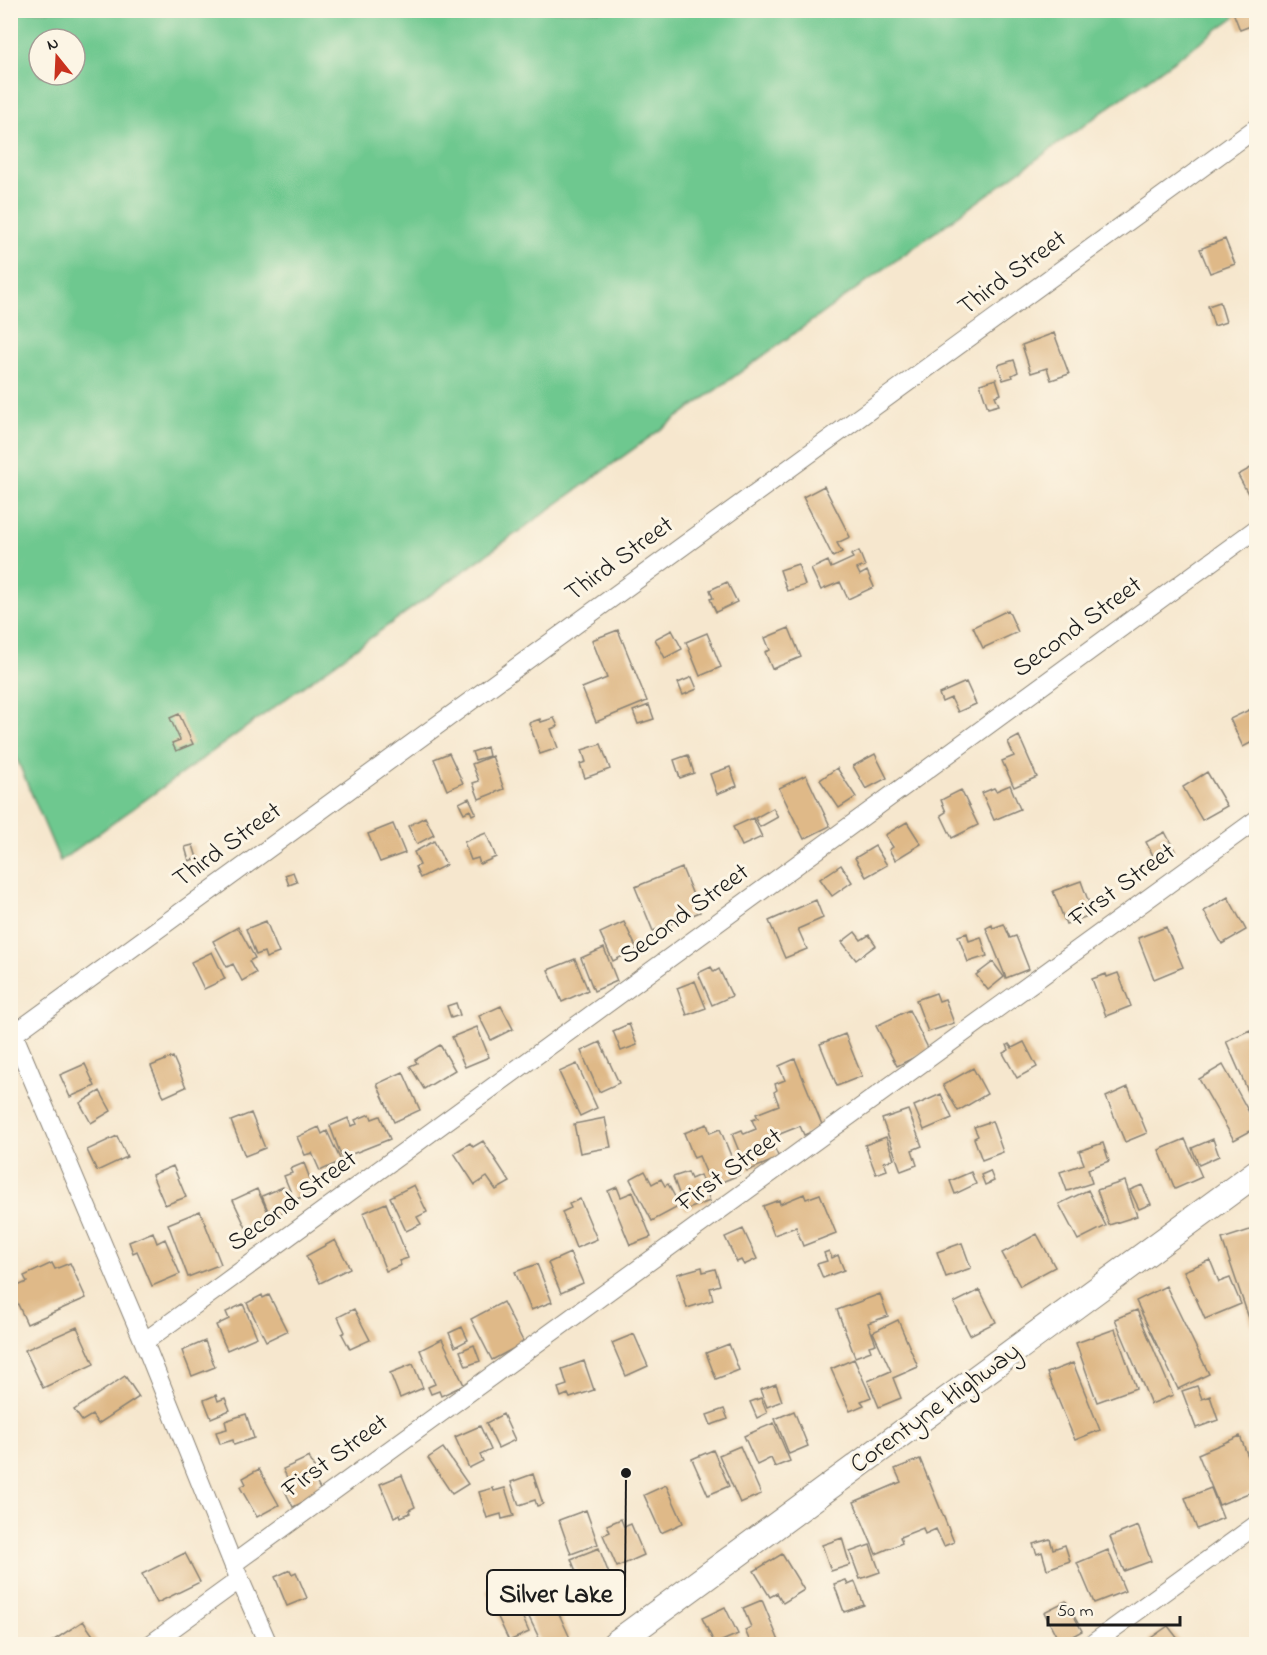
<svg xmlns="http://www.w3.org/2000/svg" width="1267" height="1655" font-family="'Indie Flower',sans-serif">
	<rect width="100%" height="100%" fill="#fcf5e5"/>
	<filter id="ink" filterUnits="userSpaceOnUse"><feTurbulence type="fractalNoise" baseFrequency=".0167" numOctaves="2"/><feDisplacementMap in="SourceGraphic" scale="12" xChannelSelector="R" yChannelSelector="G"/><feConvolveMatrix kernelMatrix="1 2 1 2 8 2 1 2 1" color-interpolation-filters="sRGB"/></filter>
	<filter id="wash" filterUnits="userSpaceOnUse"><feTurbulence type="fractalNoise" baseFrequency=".008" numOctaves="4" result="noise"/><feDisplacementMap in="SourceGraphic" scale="24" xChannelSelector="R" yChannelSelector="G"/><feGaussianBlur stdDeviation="1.35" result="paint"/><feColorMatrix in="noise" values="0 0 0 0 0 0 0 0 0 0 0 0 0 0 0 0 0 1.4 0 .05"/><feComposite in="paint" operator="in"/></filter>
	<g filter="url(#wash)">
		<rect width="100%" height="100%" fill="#f6e7ce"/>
		<path fill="#6ec88f" stroke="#457256" stroke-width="1.5" fill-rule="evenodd" d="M10 11H1243L60 861 11 745ZM39 39H75V75H39Z"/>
		<g id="blocks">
			<path fill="#dfb988" d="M1237 10H1256V24L1240 30 1233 12Z
				M1225 239 1235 264 1210 273 1200 249Z
				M1220 302 1226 322 1214 326 1208 306Z
				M1054 333 1069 374 1051 380 1047 368 1031 373 1022 345Z
				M1014 360 1018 372 1012 375 1013 377 1003 380 998 365Z
				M996 379 1001 394 995 396 999 405 988 408 980 384Z
				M1256 465V499L1252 501 1238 475Z
				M824 486 850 537 837 543 842 552 833 557 803 497Z
				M859 551 865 566 857 569 860 575 867 571 874 587 848 599 840 582 821 590 811 569 828 561 831 568 853 558 851 555Z
				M798 564 805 585 787 591 780 570Z
				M727 582 737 602 716 612 710 599 713 598 710 590Z
				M1008 610 1018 632 983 648 973 627Z
				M789 628 801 657 772 669 765 652 770 650 765 638Z
				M618 630 647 701 596 722 582 688 607 678 592 640Z
				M672 630 682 649 665 658 655 639Z
				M707 633 721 667 700 676 686 642Z
				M692 677 697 689 683 695 678 683Z
				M966 682 976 704 958 712 951 698 942 702 939 694Z
				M649 705 654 719 638 724 633 711Z
				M1251 709 1256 721V740L1243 747 1230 719Z
				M179 714 193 744 176 751 172 743 180 740 170 718Z
				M554 718 558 726 551 729 558 748 540 754 529 723 540 719 541 722Z
				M1019 736 1037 777 1014 787 1002 761 1014 756 1008 742Z
				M601 744 610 769 585 778 580 764 586 762 582 750Z
				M487 747 489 756 475 760 472 752Z
				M449 753 463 783 447 790 434 759Z
				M875 754 887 778 866 789 853 766Z
				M688 755 694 773 680 778 674 760Z
				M492 756 504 789 479 799 473 783 479 781 472 764Z
				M730 767 737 786 717 794 710 774Z
				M837 768 856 797 839 808 820 780Z
				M1207 772 1227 806 1202 820 1183 787Z
				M806 775 830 826 804 839 779 788Z
				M1010 785 1020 809 994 820 982 793 994 788 996 791Z
				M961 790 978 825 952 838 941 815 946 812 941 800Z
				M469 798 476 813 472 815 470 810 464 813 459 803Z
				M773 808 778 817 760 827 755 818Z
				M425 817 434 835 417 844 408 826Z
				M753 818 762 837 742 846 733 827Z
				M907 822 921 844 895 860 889 850 893 847 885 835Z
				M393 824 405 853 380 862 368 834Z
				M1165 832 1175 851 1156 861 1146 842Z
				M486 833 496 857 480 864 478 858 471 860 464 842Z
				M434 841 446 865 420 878 415 867 420 865 414 852Z
				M193 845 197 858 189 861 185 847Z
				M875 846 887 865 866 877 855 858Z
				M841 865 852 882 832 896 820 879Z
				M682 868 700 912 653 931 635 887Z
				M293 872 297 882 289 885 285 875Z
				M1081 881 1093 914 1066 924 1053 891Z
				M1228 897 1246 930 1222 944 1204 911Z
				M816 900 823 918 798 929 807 949 785 958 769 921Z
				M266 921 279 953 266 958 264 952 256 955 246 929Z
				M624 922 637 949 613 961 600 933Z
				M1004 924 1010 938 1016 936 1029 969 1006 978 986 928 992 925 993 928Z
				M238 927 255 958 249 961 256 973 242 981 233 964 227 967 213 941Z
				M1166 927 1183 967 1154 979 1138 938Z
				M855 932 861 940 869 935 876 945 856 960 842 942Z
				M967 933 969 941 981 937 987 956 968 962 958 936Z
				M604 948 617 981 594 991 581 958Z
				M212 952 225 979 204 989 191 962Z
				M575 959 588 990 562 1002 548 970Z
				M993 962 1004 977 988 990 976 975Z
				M711 967 714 972 719 969 732 996 712 1005 698 973Z
				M1118 973 1131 1006 1106 1016 1092 979 1106 974 1107 977Z
				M695 981 706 1008 687 1015 677 988Z
				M936 993 939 1001 945 999 954 1023 928 1032 916 1000Z
				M456 1003 460 1015 451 1018 447 1006Z
				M501 1006 513 1029 491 1040 479 1016Z
				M909 1010 929 1050 897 1066 876 1026Z
				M629 1024 637 1045 621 1051 613 1031Z
				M477 1027 489 1057 465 1067 452 1037Z
				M1250 1030 1256 1044V1104L1254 1105 1226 1041Z
				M845 1034 862 1076 837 1086 820 1044Z
				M600 1042 619 1083 599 1092 581 1051Z
				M1024 1042 1037 1067 1017 1078 1003 1053 1009 1050 1007 1045 1009 1044 1012 1048Z
				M440 1045 455 1070 424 1089 410 1066 417 1063 415 1060Z
				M173 1057 186 1087 164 1097 151 1066Z
				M795 1059 823 1127 804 1135 800 1126 770 1138 779 1158 747 1171 732 1134 742 1130 744 1134 756 1129 752 1120 758 1118 756 1114 779 1105 774 1092 777 1090 775 1084 785 1080 779 1066Z
				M85 1064 95 1086 70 1097 60 1075Z
				M577 1064 597 1108 580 1116 559 1072Z
				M1223 1065 1256 1125V1128L1234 1140 1199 1079Z
				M973 1068 987 1094 958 1111 943 1085Z
				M403 1072 420 1110 394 1122 377 1084Z
				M1128 1087 1147 1133 1125 1142 1106 1097Z
				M100 1091 111 1111 91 1123 80 1103Z
				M941 1094 952 1118 924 1130 914 1106Z
				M908 1110 922 1146 912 1150 917 1165 901 1171 882 1119Z
				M251 1113 265 1148 245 1156 231 1121Z
				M370 1114 372 1119 380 1116 390 1139 342 1158 330 1126 348 1118 351 1126 357 1124 355 1120Z
				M605 1118 611 1147 580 1153 574 1124Z
				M992 1121 1003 1152 982 1160 974 1138 978 1136 974 1127Z
				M707 1124 710 1133 720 1129 739 1175 712 1186 699 1156 694 1158 684 1133Z
				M319 1127 322 1134 327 1131 341 1161 320 1171 312 1153 305 1155 297 1137Z
				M117 1136 127 1157 97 1171 87 1150Z
				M886 1137 894 1159 884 1162 887 1170 876 1174 865 1145Z
				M1185 1139 1202 1177 1175 1189 1159 1150Z
				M1213 1139 1219 1156 1199 1165 1192 1148Z
				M483 1141 510 1182 496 1190 487 1177 475 1185 454 1153 470 1143 473 1147Z
				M1103 1143 1109 1161 1088 1169 1092 1183 1067 1191 1060 1172 1084 1164 1079 1151Z
				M304 1163 315 1192 294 1200 284 1176 292 1173 290 1169Z
				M173 1166 186 1197 165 1205 152 1175Z
				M645 1171 652 1184 661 1179 665 1186 668 1184 680 1206 652 1221 630 1179Z
				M990 1171 994 1181 985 1185 981 1175Z
				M688 1172 691 1179 700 1175 710 1201 685 1210 673 1177Z
				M971 1172 976 1184 955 1194 950 1181Z
				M1125 1181 1137 1216 1109 1225 1097 1190Z
				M414 1185 427 1212 417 1217 421 1224 406 1231 390 1197Z
				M1142 1185 1151 1204 1139 1209 1130 1190Z
				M283 1187 292 1208 271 1218 262 1196Z
				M617 1187 621 1197 633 1192 651 1237 630 1245 608 1191Z
				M257 1189 272 1221 248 1232 233 1200Z
				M1088 1190 1106 1226 1078 1240 1059 1204Z
				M804 1194 806 1199 820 1194 836 1233 803 1246 796 1227 774 1235 763 1206 779 1200 780 1204Z
				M580 1199 597 1239 576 1248 562 1212 571 1208 569 1204Z
				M386 1203 408 1258 399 1261 401 1265 386 1271 363 1213Z
				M200 1211 221 1264 188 1277 168 1224Z
				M1256 1228V1326L1252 1327 1222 1239Z
				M743 1229 757 1259 744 1265 741 1260 737 1262 725 1237Z
				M153 1232 157 1243 165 1239 180 1274 152 1286 137 1251 133 1253 129 1242Z
				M1037 1234 1055 1267 1020 1286 1002 1253Z
				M335 1240 350 1268 320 1283 306 1256Z
				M962 1243 971 1268 946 1277 937 1252Z
				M829 1251 832 1258 838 1255 844 1270 823 1278 817 1264 827 1261 824 1253Z
				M570 1253 583 1283 561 1293 548 1263Z
				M1210 1260 1219 1282 1230 1278 1241 1304 1205 1319 1184 1271Z
				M52 1263 55 1269 70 1263 86 1298 27 1324 11 1289 27 1282 24 1276Z
				M537 1264 552 1302 531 1310 515 1272Z
				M702 1267 703 1272 715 1269 720 1285 710 1288 713 1300 687 1308 677 1274Z
				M1166 1286 1209 1374 1178 1389 1136 1301Z
				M980 1290 996 1322 970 1335 954 1303Z
				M880 1294 888 1316 868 1323 876 1344 869 1346 871 1351 855 1357 837 1310Z
				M262 1295 263 1298 269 1295 287 1331 266 1341 247 1303Z
				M503 1302 524 1343 492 1360 471 1319Z
				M243 1304 257 1337 227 1350 216 1325 229 1319 226 1312Z
				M354 1309 370 1340 350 1349 342 1334 345 1332 338 1317Z
				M1137 1310 1173 1395 1151 1404 1115 1319Z
				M898 1320 918 1367 893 1378 901 1398 879 1407 868 1381 891 1371 873 1332Z
				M77 1327 94 1364 43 1388 25 1350Z
				M462 1327 468 1340 455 1347 449 1333Z
				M1115 1329 1136 1388 1097 1402 1076 1343Z
				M634 1334 648 1366 626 1376 612 1343Z
				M442 1339 464 1385 441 1396 439 1391 431 1394 428 1387 435 1384 420 1350Z
				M205 1341 215 1367 192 1376 182 1351Z
				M729 1344 739 1370 716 1379 706 1353Z
				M474 1345 480 1361 466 1366 460 1351Z
				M854 1359 871 1397 861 1401 864 1405 850 1411 831 1369Z
				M584 1361 594 1390 570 1398 568 1394 561 1397 558 1388 567 1385 562 1369Z
				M1073 1363 1100 1430 1075 1440 1047 1373Z
				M413 1364 423 1388 400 1398 390 1373Z
				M125 1376 139 1397 98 1424 92 1415 82 1421 74 1410Z
				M776 1384 782 1401 767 1407 760 1390Z
				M1197 1386 1202 1399 1210 1396 1218 1420 1196 1428 1182 1391Z
				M216 1395 218 1401 225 1398 230 1410 211 1418 204 1400Z
				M761 1398 767 1413 757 1418 750 1402Z
				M724 1409 728 1419 711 1425 707 1415Z
				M794 1411 808 1446 789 1454 775 1419Z
				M246 1414 254 1438 234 1445 233 1440 220 1444 216 1432 227 1429 225 1421Z
				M503 1414 515 1440 498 1448 486 1423Z
				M774 1423 790 1461 775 1467 771 1458 757 1465 744 1436Z
				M480 1426 491 1450 480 1455 483 1461 469 1468 455 1437Z
				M1240 1436 1256 1477V1490L1219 1505 1198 1454Z
				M740 1446 761 1494 740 1503 719 1455Z
				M443 1448 468 1484 452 1494 428 1458Z
				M713 1450 729 1486 708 1495 692 1459Z
				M309 1457 319 1478 315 1480 322 1493 293 1507 285 1491 292 1488 283 1469Z
				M920 1459 954 1542 944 1546 936 1529 925 1534 923 1528 900 1537 902 1543 876 1554 854 1502 901 1482 895 1469Z
				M259 1469 279 1505 257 1517 240 1487 246 1484 243 1478Z
				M533 1474 543 1504 537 1506 535 1500 519 1505 511 1482Z
				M402 1475 415 1507 409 1510 410 1513 401 1517 400 1514 394 1517 380 1484Z
				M666 1485 683 1523 661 1533 644 1495Z
				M493 1488 494 1491 505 1488 514 1516 502 1519 501 1514 487 1518 479 1492Z
				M1211 1488 1223 1518 1197 1529 1185 1498Z
				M586 1510 598 1544 571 1554 559 1520Z
				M621 1519 624 1527 631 1524 644 1555 617 1567 603 1535 610 1532 607 1525Z
				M1138 1526 1151 1561 1124 1571 1110 1537Z
				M842 1538 850 1565 831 1571 822 1545Z
				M1050 1539 1053 1549 1065 1545 1070 1561 1047 1569 1042 1552 1037 1554 1033 1544Z
				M870 1545 880 1572 860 1579 850 1552Z
				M599 1548 616 1592 589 1603 571 1559Z
				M1108 1550 1125 1591 1094 1603 1077 1563Z
				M185 1553 200 1582 157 1603 142 1574Z
				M782 1554 804 1590 783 1603 777 1593 770 1597 754 1571Z
				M290 1570 292 1574 296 1572 307 1598 287 1606 275 1577Z
				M846 1580 848 1585 855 1582 864 1605 844 1612 834 1584Z
				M507 1581 529 1632 509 1641 486 1591Z
				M762 1600 779 1641 772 1644H751L745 1630 751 1627 743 1608Z
				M1066 1601 1082 1631 1060 1643 1044 1612Z
				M555 1605 570 1638 555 1644H542L529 1617Z
				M725 1607 738 1634 715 1644 702 1618Z
				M83 1621 99 1644H48Z
				M1168 1626 1182 1644H1152L1148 1640Z"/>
		</g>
	</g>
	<g filter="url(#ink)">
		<use href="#blocks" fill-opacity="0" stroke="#898275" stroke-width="1.5"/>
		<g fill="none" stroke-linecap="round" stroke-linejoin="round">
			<g stroke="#898275" stroke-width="20">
				<path id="minor" d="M10 1026 144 1342 233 1564 268 1644
					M14 1034 1256 128
					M144 1342 1256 529
					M233 1564 1256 820
					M151 1644 239 1580
					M1092 1644 1256 1525"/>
			</g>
			<g stroke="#898275" stroke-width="28">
				<path id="secondary" d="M615 1644 1256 1173"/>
			</g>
			<use href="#minor" stroke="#fff" stroke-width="18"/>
			<use href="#secondary" stroke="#fff" stroke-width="26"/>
		</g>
	</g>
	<g text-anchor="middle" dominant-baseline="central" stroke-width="6" stroke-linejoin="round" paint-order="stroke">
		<g font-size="26" fill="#1c1c1c" stroke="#fcf5e5">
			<text transform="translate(1013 274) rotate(-36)">Third Street</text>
			<text transform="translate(620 560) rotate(-36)">Third Street</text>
			<text transform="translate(1078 628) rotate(-36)">Second Street</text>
			<text transform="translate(228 846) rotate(-36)">Third Street</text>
			<text transform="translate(1123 886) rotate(-36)">First Street</text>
			<text transform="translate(685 915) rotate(-36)">Second Street</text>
			<text transform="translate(730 1171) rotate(-36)">First Street</text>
			<text transform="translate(293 1202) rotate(-36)">Second Street</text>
			<text transform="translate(936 1409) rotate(-36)">Corentyne Highway</text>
			<text transform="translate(336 1457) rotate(-36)">First Street</text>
		</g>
	</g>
	<path fill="none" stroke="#1c1c1c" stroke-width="2" d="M626 1473L625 1592"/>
	<circle fill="#1c1c1c" stroke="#fcf5e5" stroke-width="2" cx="626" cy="1473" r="6"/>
	<rect fill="#fcf5e5" stroke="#1c1c1c" stroke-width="2" x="487" y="1570" width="138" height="45" rx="6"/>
	<g font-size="27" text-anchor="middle" font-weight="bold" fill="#1c1c1c">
		<text x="556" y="1602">Silver Lake</text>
	</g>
	<rect width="1267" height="1655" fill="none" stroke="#fcf5e5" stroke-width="36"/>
	<g transform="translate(57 57) rotate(342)"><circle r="28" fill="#fcf5e5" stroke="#a29e95" stroke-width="1.5"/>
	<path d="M0-4.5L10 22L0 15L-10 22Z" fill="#c8321e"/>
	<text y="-9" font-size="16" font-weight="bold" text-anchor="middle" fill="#1c1c1c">N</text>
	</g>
	<path d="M1048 1616v9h132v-9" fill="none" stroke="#1c1c1c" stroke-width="3"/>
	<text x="1057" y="1616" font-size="18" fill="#1c1c1c" stroke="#fcf5e5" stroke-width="4.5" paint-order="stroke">50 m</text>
</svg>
